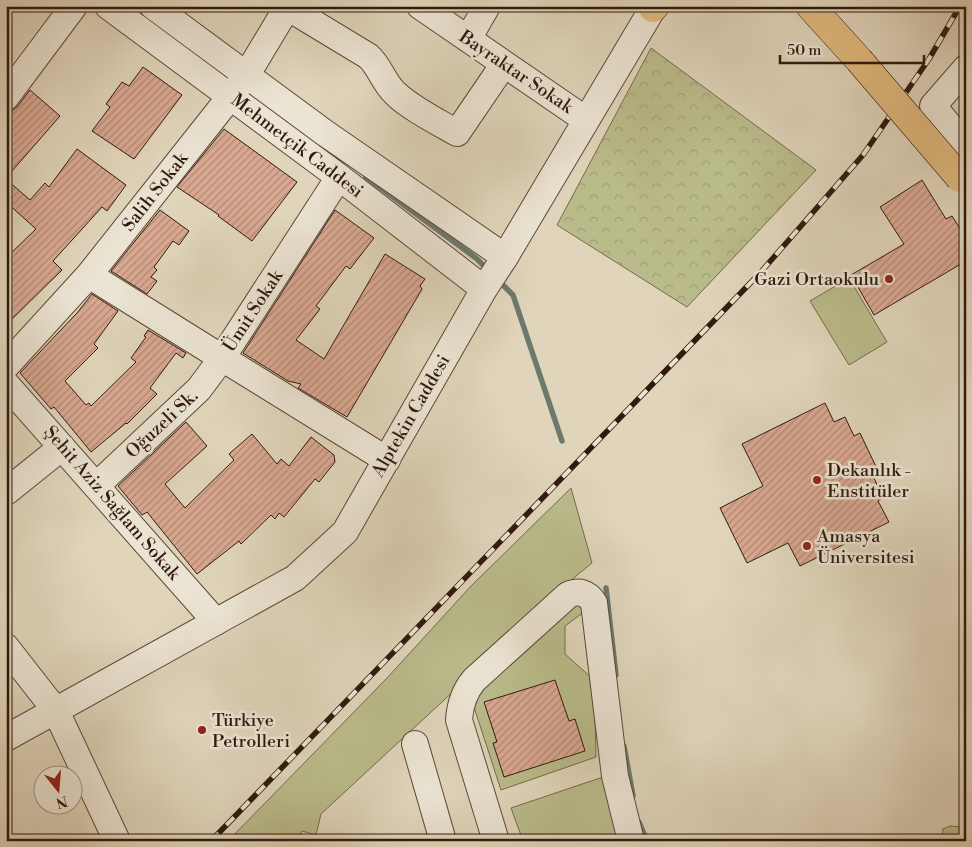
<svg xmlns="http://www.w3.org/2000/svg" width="972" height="847" font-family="'Libre Bodoni',serif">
	<defs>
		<pattern id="forest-crowns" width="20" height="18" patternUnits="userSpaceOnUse" patternTransform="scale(1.25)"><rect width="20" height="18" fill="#babb8b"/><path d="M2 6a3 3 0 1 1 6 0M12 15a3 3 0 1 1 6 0" fill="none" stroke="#a0a077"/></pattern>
		<pattern id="building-hatch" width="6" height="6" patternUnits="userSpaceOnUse" patternTransform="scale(1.25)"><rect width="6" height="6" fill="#d9a891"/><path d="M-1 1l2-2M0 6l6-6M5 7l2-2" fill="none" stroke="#b18875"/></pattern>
	</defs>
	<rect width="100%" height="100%" fill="#e0d5bb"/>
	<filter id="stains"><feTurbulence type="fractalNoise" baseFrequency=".004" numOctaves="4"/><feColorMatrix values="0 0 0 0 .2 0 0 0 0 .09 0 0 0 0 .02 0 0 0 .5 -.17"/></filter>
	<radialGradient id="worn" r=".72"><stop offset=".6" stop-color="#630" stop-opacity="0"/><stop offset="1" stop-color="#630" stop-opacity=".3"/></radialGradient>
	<path fill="#babb8b" stroke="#766a4c" d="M849 278 887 342 849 365 810 301Z
		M571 488 592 563 576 576 496 652 321 814 316 835 302 831 298 841H228L387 678 471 586Z
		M577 601 584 612 565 626V654L594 680 596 757 501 790 471 698Z
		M606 776 624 841H523L511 808Z
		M950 826 962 827 966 841H941L943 829Z"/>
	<path fill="url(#forest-crowns)" stroke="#766a4c" d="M651 48 816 170 687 307 557 225Z"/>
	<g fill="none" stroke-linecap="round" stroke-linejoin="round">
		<path stroke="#6c796d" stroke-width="5.5" d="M133 6 147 17
			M366 177 476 258 488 270
			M498 280 513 295 562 441
			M606 588 616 675
			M624 746 633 796
			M639 822 647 841"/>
	</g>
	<path fill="url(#building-hatch)" stroke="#31190e" d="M143 67 182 95 134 159 92 131 110 107 106 104 122 82 129 86Z
		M30 90 60 116 6 178V112L12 111 18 106Z
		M224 129 297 182 252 241 218 216 219 215 177 187Z
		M77 149 126 185 107 211 102 207 53 261 62 270 6 325V258L36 229 6 202V179L30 200 45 183 49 187Z
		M922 180 946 219 952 216 966 238V261L874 315 851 275 904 244 880 207Z
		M160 210 189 231 179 245 173 241 154 267 157 270 151 277 157 281 147 294 111 271Z
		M335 210 374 238 350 269 346 266 316 306 320 309 296 340 324 359 385 254 425 279 420 286 422 289 347 417 298 388 301 384 288 381 243 353Z
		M92 294 118 311 94 344 98 348 65 381 86 405 89 403 91 406 136 362 131 358 146 337 144 336 148 330 186 353 183 358 176 353 150 388 157 394 127 424 126 423 91 452 54 407 51 409 20 373 77 313Z
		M825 403 834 422 845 417 854 436 860 433 878 471 872 474 883 497 878 501 889 522 800 566 788 543 747 563 720 508 763 486 742 444Z
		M186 422 207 446 165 484 185 508 234 460 229 454 252 434 277 464 281 459 289 466 311 437 334 455 335 462 319 482 315 479 284 517 279 513 275 519 271 515 241 544 239 541 197 574 147 512 142 515 118 486Z
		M555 680 569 721 575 719 585 751 504 777 493 743 497 742 484 702Z"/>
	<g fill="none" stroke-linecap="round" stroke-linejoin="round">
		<g stroke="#5d4839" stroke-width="28">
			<path id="minor" d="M108 6 339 177 484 289
				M153 6 325 133 505 257
				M420 6 586 120
				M287 7 368 56C380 66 383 82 395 93 410 108 438 122 457 133L504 64
				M468 39 487 6
				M966 68 933 106 966 146
				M6 97 74 6
				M339 177 222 358 387 460
				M89 275 222 358 199 389 96 486
				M6 366 89 275 230 97 246 76 288 6
				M6 384 216 622
				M6 492 62 447
				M6 647 56 711 117 841
				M6 738 295 578 345 532 484 289 505 257 653 8
				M415 744 443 841
				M496 841 459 720C460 704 464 692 474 680L568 595C579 590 588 593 594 603L615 776 631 841"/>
		</g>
		<g stroke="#31190e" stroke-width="29">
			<path id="major" d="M810 6 859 60
				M653 8 655 6"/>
		</g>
		<use href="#minor" stroke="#ebe4d3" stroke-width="26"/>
		<use href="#major" stroke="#e0ba7e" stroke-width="28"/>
		<g stroke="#31190e" stroke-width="5.5">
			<path id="rail" d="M211 841 760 273 863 155 929 59 960 6"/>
		</g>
		<use href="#rail" stroke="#ebe4d3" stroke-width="4" stroke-dasharray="11" stroke-linecap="butt"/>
		<g stroke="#31190e" stroke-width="29" stroke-linecap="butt">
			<path id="major-bridge" d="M859 60 960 178"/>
		</g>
		<use href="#major-bridge" stroke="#e0ba7e" stroke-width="28"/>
	</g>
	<g fill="#8f2418" stroke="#ebe4d3" stroke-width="2">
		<circle cx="889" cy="279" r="5"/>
		<circle cx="817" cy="480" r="5"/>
		<circle cx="807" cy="546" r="5"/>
		<circle cx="202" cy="730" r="5"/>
	</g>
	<g text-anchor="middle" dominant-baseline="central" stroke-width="5" stroke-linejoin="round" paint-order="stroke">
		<g font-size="18" fill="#31190e" stroke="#ebe4d3">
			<text transform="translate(516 72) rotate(34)">Bayraktar Sokak</text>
			<text transform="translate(297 146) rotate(37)">Mehmetçik Caddesi</text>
			<text transform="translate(155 192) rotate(-52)">Salih Sokak</text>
			<text transform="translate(253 311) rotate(-57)">Ümit Sokak</text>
			<text transform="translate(411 416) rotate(-60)">Alptekin Caddesi</text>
			<text transform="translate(162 424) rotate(-43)">Oğuzeli Sk.</text>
			<text transform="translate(112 503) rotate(49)">Şehit Aziz Sağlam Sokak</text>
		</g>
		<g font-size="18" fill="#31190e" stroke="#ebe4d3" text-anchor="start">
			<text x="879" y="279" text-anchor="end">Gazi Ortaokulu</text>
			<text x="827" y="470">Dekanlık -<tspan x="827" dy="21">Enstitüler</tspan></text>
			<text x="817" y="536">Amasya<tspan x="817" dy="21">Üniversitesi</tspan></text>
			<text x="212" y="720">Türkiye<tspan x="212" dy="21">Petrolleri</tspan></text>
		</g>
	</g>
	<rect width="972" height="847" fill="none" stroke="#e0d5bb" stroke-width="25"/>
	<rect x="8" y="8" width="957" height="832" fill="none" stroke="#31190e" stroke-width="2.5"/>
	<rect x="12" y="12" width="947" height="822" fill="none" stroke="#31190e"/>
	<g transform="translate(58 790) rotate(163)"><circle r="24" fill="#ebe4d3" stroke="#a19384"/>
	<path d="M0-4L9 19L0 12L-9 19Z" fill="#8f2418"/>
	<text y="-8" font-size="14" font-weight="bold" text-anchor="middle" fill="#31190e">N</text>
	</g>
	<path d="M780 55v8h144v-8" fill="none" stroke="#31190e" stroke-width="2.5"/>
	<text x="787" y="55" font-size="15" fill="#31190e" stroke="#ebe4d3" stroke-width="4" paint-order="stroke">50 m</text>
	<rect width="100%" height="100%" filter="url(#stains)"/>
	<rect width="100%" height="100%" fill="url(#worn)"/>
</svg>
